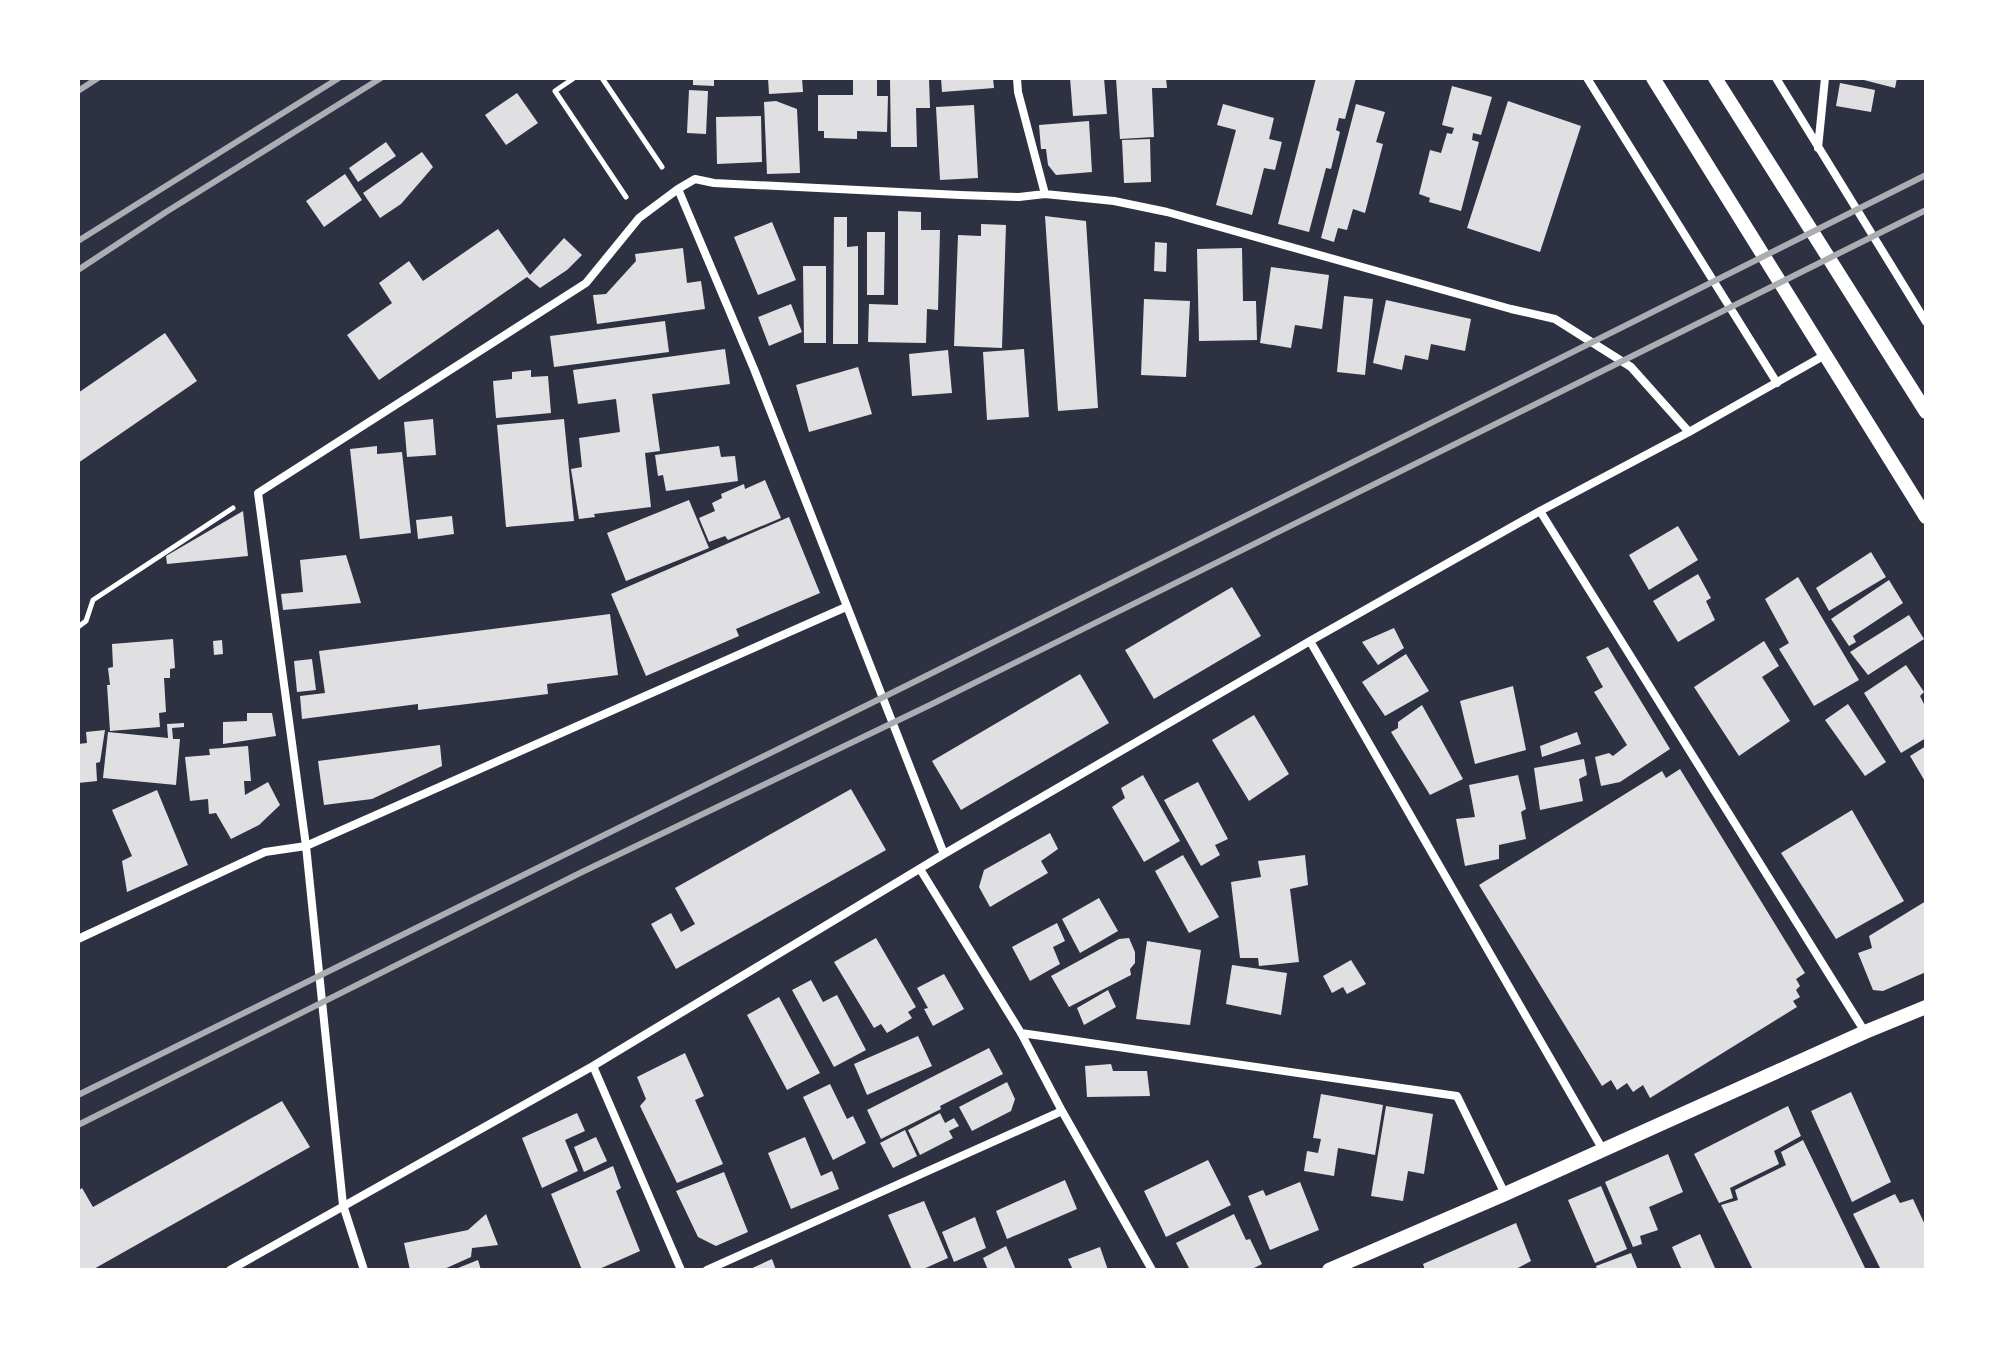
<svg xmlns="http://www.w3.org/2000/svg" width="2004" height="1348" font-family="'DM Sans',sans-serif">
	<rect width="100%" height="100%" fill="#2d3142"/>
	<path fill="#e0e0e3" d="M693 78H714V86L693 85Z
		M768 78H802L803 92 769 94Z
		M853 78H877V96H888L887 132 857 131V139L824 138V131H818V95H853Z
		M890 78H929L930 108H916L917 147H891Z
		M941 78H993L994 88 942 92Z
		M1070 78H1104L1107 114 1073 116Z
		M1116 78H1166L1167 88H1152L1154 137 1120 139Z
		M1316 78H1356L1345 119 1339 118 1336 130 1340 132 1331 169 1326 168 1309 232 1278 224Z
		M1856 78H1897L1895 88Z
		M1840 83 1875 90 1871 112 1836 106Z
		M1452 86 1492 97 1481 135 1473 133 1472 140 1479 142 1461 211 1429 202 1430 198 1419 194 1430 150 1441 153 1447 133 1452 134 1454 128 1442 125Z
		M689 90 708 91 706 134 687 133Z
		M517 93 538 123 506 145 485 115Z
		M776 101 797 109 800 173 767 174 764 102Z
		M1508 101 1581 126 1540 252 1467 228Z
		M1223 104 1274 118 1269 139 1282 142 1275 170 1264 168 1252 215 1216 205 1236 130 1217 125Z
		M1356 104 1385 112 1376 142 1383 144 1365 213 1353 209 1347 230 1338 228 1334 242 1321 238Z
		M974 105 978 178 940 180 936 107Z
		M761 116 762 162 717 164 716 117Z
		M1089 121 1092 172 1056 175 1048 165 1046 149H1041L1039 125Z
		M1150 139 1151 182 1124 183 1122 140Z
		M386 142 396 156 358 182 349 168Z
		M422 152 433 167 401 204 380 218 363 193Z
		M345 174 362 200 324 227 306 201Z
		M898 211 921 212V230H940L938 310 927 309 926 343 868 342 869 304 898 305Z
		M1045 216 1086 221 1098 408 1058 411Z
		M834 217H847V247L858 246V344H833Z
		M772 222 796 280 758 295 734 237Z
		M981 224 1006 225 1002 348 954 346 958 235 981 236Z
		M498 229 530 275 564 238 582 255 567 270 540 288 527 277 379 380 347 335 392 303 379 283 409 261 423 281Z
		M867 232H885L884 295H867Z
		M1155 242 1167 243 1166 272 1154 271Z
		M683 248 687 283 701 281 705 309 597 324 593 295 606 294 636 261 635 254Z
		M1242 248 1243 301H1256L1257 340 1199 341 1197 249Z
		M803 266H826V343H804Z
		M1271 267 1329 275 1322 329 1295 325 1291 348 1260 343Z
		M1344 296 1373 299 1365 375 1337 372Z
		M1144 299 1190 301 1186 377 1141 375Z
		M1386 300 1471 319 1465 351 1431 344 1428 360 1405 355 1402 370 1373 363Z
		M791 304 802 332 769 346 758 317Z
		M665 321 669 352 554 367 550 336Z
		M165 333 197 381 78 463V393Z
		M725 349 730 384 652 394 660 451 645 453 651 507 594 514 595 517 579 519 571 469 582 467 579 438 620 432 616 399 578 404 573 370Z
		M1024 349 1029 417 987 420 983 352Z
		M948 350 952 393 912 396 909 354Z
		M858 367 872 414 809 432 796 385Z
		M531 370V377L548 376 551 413 496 418 493 381 512 379V372Z
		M433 419 436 455 407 457 404 422Z
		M564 419 574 521 506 527 497 425Z
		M377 446V454L402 452 411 533 360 539 350 449Z
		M719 446 721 457 735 456 738 481 666 491 663 475 658 476 655 455Z
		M765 480 781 518 728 540 725 536 709 542 699 518 715 511 712 503 722 498 721 494 744 484 745 489Z
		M689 500 709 548 626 581 607 533Z
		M243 511 248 556 167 564 166 556Z
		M452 516 454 534 418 539 416 520Z
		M789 517 820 593 736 629 739 636 646 676 611 594Z
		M1678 526 1698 560 1649 590 1629 555Z
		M1871 552 1886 577 1829 611 1816 588Z
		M346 555 361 603 283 610 281 594 303 592 300 560Z
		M1698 574 1711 598 1706 601 1715 620 1678 642 1653 601Z
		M1798 577 1859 680 1814 706 1779 649 1789 643 1765 599Z
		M1889 580 1903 603 1853 636 1856 642 1849 646 1831 619Z
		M1232 587 1261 636 1154 699 1125 650Z
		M610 614 618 675 547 684 548 694 418 710V704L302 719 300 696 325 693 319 651Z
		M1909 615 1924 639 1868 675 1850 652Z
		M1394 628 1404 648 1378 665 1362 642Z
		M173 639 175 668 170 669V678H164L166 712 159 713 160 727 110 731 107 685H110L108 668 113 667 112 644Z
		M222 640 223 654 214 655 213 641Z
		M1764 641 1779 666 1762 677 1790 721 1739 756 1694 687Z
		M1608 647 1670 749 1620 782 1601 786 1595 757 1609 753 1613 756 1627 745 1594 692 1603 687 1586 657Z
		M1406 654 1429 691 1385 716 1362 682Z
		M312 659 316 690 297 692 294 661Z
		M1906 665 1924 692 1920 696 1926 708V738L1901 753 1864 693Z
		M1080 674 1109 723 961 810 932 761Z
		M1513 686 1526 750 1475 764 1460 701Z
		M1848 704 1886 762 1865 776 1825 720Z
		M1422 705 1463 779 1430 795 1391 732 1398 728V722Z
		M247 713H272L276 736 223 744V722L247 721Z
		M1254 715 1289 774 1249 801 1212 740Z
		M184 723V727L172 728 173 739H180L176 785 103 778 108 732 168 738 167 724Z
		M105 730 100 762 96 763 97 781 78 783V744L87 743 86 732Z
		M1577 732 1581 744 1542 757 1540 746Z
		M440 745 442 766 372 799 324 805 318 761Z
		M248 746 251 781H244L245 795 268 782 280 805 259 825 231 839 216 813 209 814 208 799 190 801 185 757 210 755 209 749Z
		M1926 746V783L1910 756Z
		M1584 759 1587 775 1579 779 1583 801 1540 810 1534 768Z
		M1680 769 1805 973 1796 979 1800 986 1796 990 1800 997 1793 1001 1797 1007 1650 1098 1643 1085 1633 1092 1627 1083 1617 1090 1611 1080 1602 1086 1479 885 1662 771 1666 778Z
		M1143 775 1180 841 1144 862 1112 807 1125 798 1121 788Z
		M1518 775 1526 809 1521 812 1526 839 1499 845V859L1465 866 1456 819 1475 817 1469 785Z
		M1198 782 1228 839 1215 845 1220 855 1201 866 1164 800Z
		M851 789 886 850 676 969 651 924 671 913 681 932 695 924 675 888Z
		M157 790 188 865 127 892 122 861 132 856 112 810Z
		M1852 810 1904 901 1836 939 1781 853Z
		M1050 833 1058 849 1041 861 1048 873 990 907 979 887 984 870Z
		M1183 855 1219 917 1189 933 1155 871Z
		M1305 855 1308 885 1290 889 1299 962 1259 966 1258 958H1240L1231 882 1261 877 1258 861Z
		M1099 898 1118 931 1080 953 1062 919Z
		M1926 901V972L1883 991 1873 990 1858 953 1872 948 1869 936Z
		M1057 923 1065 941 1053 947 1060 964 1030 981 1012 947Z
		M876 938 916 1007 908 1012 912 1018 887 1033 881 1024 874 1028 834 962Z
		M1129 938 1135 952V963L1130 969 1131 975 1069 1007 1051 976 1119 939Z
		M1147 941 1201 950 1190 1025 1136 1019Z
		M1351 960 1366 984 1347 994 1343 987 1332 993 1323 976Z
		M1232 965 1287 973 1281 1015 1226 1004Z
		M944 974 964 1009 933 1026 924 1009 928 1008 917 988Z
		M811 980 823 1002 837 995 866 1050 834 1067 792 990Z
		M1108 990 1116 1007 1084 1025 1077 1008Z
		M779 997 820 1073 787 1090 747 1015Z
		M918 1036 932 1066 867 1095 854 1064Z
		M989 1048 1003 1074 940 1106 941 1109 881 1139 867 1110Z
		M685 1053 704 1096 695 1100 723 1164 677 1183 640 1106 646 1099 637 1077Z
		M1111 1064 1113 1071H1147L1150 1096 1087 1097 1085 1066Z
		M1007 1082 1015 1099 1011 1111 972 1131 959 1107Z
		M830 1084 847 1119 853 1116 866 1143 833 1160 803 1097Z
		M1851 1092 1891 1182 1852 1202 1811 1111Z
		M1321 1094 1383 1105 1375 1155 1338 1148 1334 1176 1304 1171 1307 1151 1318 1153 1321 1139 1313 1138Z
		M282 1101 310 1147 92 1270H78V1191L82 1188 93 1207Z
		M1386 1106 1433 1114 1424 1174 1408 1171 1403 1201 1371 1196Z
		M1788 1106 1801 1136 1774 1151 1779 1164 1730 1188 1733 1198 1719 1203 1694 1154Z
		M577 1113 585 1131 565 1140 578 1171 542 1188 522 1138Z
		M940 1113 945 1123 954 1118 959 1126 949 1131 953 1138 920 1155 908 1130Z
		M905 1130 917 1156 893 1168 880 1143Z
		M596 1137 607 1161 584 1172 574 1147Z
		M805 1137 821 1176 832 1171 839 1189 791 1209 768 1153Z
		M1803 1140 1866 1270H1753L1721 1205 1738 1200 1735 1190 1786 1165 1781 1152Z
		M1668 1154 1683 1192 1649 1207 1658 1230 1640 1236 1642 1244 1633 1247 1605 1182Z
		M1208 1160 1231 1205 1166 1237 1144 1191Z
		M613 1166 621 1188 616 1191 640 1251 597 1270H582L551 1194Z
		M724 1172 748 1232 716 1246 698 1237 676 1191Z
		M1065 1180 1077 1209 1007 1239 996 1211Z
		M1300 1182 1319 1230 1270 1250 1248 1196 1263 1190 1266 1196Z
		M1601 1186 1627 1249 1595 1263 1568 1200Z
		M1895 1194 1900 1203 1913 1199 1926 1227V1270H1881L1853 1214Z
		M924 1201 948 1258 921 1270H912L888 1215Z
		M486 1214 498 1245 472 1248 471 1257 442 1270H410L404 1243 468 1230Z
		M1234 1214 1246 1240 1250 1239 1262 1264 1250 1270H1190L1176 1243Z
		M975 1217 986 1248 954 1262 942 1232Z
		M1516 1223 1531 1261 1514 1270H1425L1423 1264Z
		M1700 1234 1715 1268 1710 1270H1682L1672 1247Z
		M1006 1246 1016 1270H988L983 1258Z
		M1100 1247 1108 1270H1073L1068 1259Z
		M1631 1253 1638 1270H1597L1596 1266Z
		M772 1259 776 1270H748Z
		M478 1260 481 1270H453Z"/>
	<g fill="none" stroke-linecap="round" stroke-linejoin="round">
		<path stroke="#fff" stroke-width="5" d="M574 78 555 91 626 197
			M602 78 662 167
			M78 627 86 621 93 600 233 508"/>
		<path stroke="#fff" stroke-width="8" d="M1017 78 1018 92 1045 194
			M1587 78 1777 383
			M1776 78 1926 322
			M1818 148 1825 78
			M678 189 754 369 944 854
			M1540 511 1865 1032
			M1310 641 1603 1150
			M920 869 1021 1033 1062 1111 1152 1270
			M78 939 265 852 306 846 846 607
			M1021 1033 1457 1096 1505 1194
			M593 1066 681 1270
			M230 1270 593 1066 944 854 1310 641 1540 511 1689 432 1825 355
			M364 1270 343 1205 306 846 258 493 586 283 639 218 678 189 695 179 714 183 960 195 1019 197 1045 194 1114 201 1167 212 1511 309 1555 319 1631 367 1689 432
			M707 1270 1062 1111"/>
		<path stroke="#fff" stroke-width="14" d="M1653 78 1926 517
			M1715 78 1926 412
			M1329 1270 1505 1194 1865 1032 1926 1007"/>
		<path stroke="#abadb3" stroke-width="6" d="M78 91 98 78
			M78 241 339 78
			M78 270 166 212 381 78
			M78 1095 926 676 1926 175
			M78 1125 580 873 932 704 1926 210"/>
	</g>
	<rect width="2004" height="1348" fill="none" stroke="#ffffff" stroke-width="160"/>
</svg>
